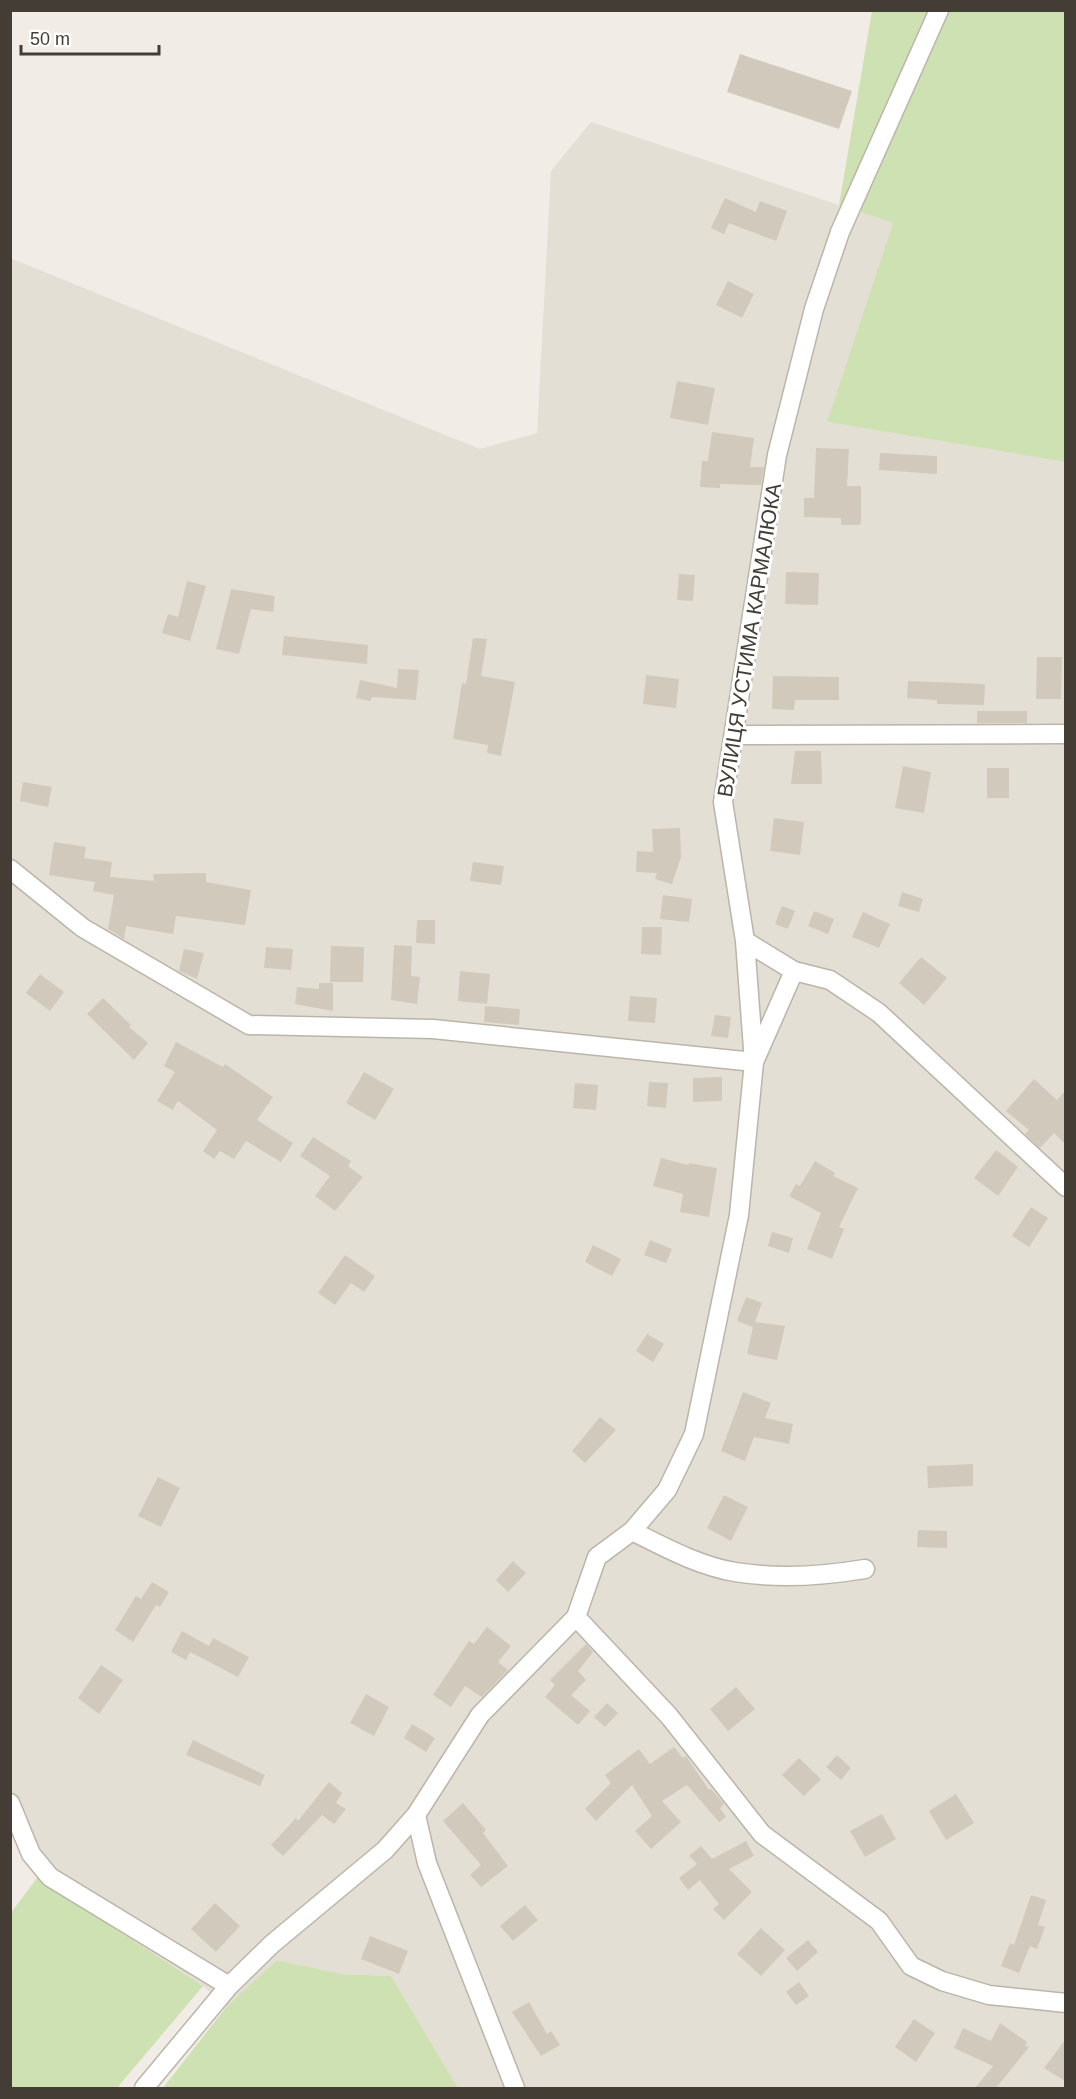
<svg xmlns="http://www.w3.org/2000/svg" width="1076" height="2099" font-family="Helvetica,sans-serif">
	<rect width="100%" height="100%" fill="#f1ede6"/>
	<path fill="#e4dfd4" d="M591 122 893 223 827 422 1065 462V2088H458L391 1976 341 1974 277 1960 227 2006 203 1986 37 1878 10 1817V258L480 449 537 433 551 171Z"/>
	<path fill="#cde1b2" d="M872 11H1065V462L827 422 893 223 839 205Z
		M37 1878 203 1986 117 2088H11L10 1914Z
		M277 1960 341 1974 391 1976 458 2088H163L227 2006Z"/>
	<path fill="#d1c9bc" d="M740 54 852 91 839 129 727 92Z
		M725 198 756 212 760 201 787 211 776 241 729 223 724 234 711 228Z
		M728 281 754 294 742 318 716 305Z
		M677 381 715 388 708 425 670 418Z
		M712 432 754 438 750 467H764L761 485 720 484V488L700 487 702 461H708Z
		M816 448 849 449 847 486H861V523L859 525H841V518L804 517V498H814Z
		M880 453 937 456V474L879 470Z
		M786 572 819 573 818 605 785 604Z
		M679 574 695 575 693 601 677 600Z
		M187 581 206 586 190 641 162 633 168 614 178 617Z
		M231 589 275 596 273 612 251 609 239 654 216 649Z
		M284 636 368 645 367 664 282 655Z
		M473 638 487 639 481 676 515 682 501 756 487 753 488 745 453 739 462 683 466 684Z
		M1037 657H1062L1061 699H1036Z
		M398 669 419 670 416 700 372 697 370 701 356 698 360 680 397 688Z
		M646 675 679 679 676 708 643 704Z
		M773 676 839 677V700H795L794 710 772 709Z
		M908 681 985 684 984 705 937 704V700L907 698Z
		M977 711H1027V723H977Z
		M795 751H821L822 784H791Z
		M903 766 931 772 924 813 895 808Z
		M987 768H1009V798H987Z
		M23 782 52 787 48 807 20 801Z
		M774 818 804 822 800 855 770 851Z
		M680 828 681 857 672 884 655 879 657 873 636 872 637 851 653 852 652 829Z
		M54 842 86 847 84 858 112 862 110 877 154 881 153 874 206 873V882L251 890 245 925 176 916 173 934 126 926 124 939 108 929 114 895 93 891 95 882 49 875Z
		M473 862 504 866 501 885 470 881Z
		M902 892 923 899 919 912 898 906Z
		M663 895 692 899 689 922 660 919Z
		M782 906 795 911 788 929 775 924Z
		M814 911 834 919 828 934 808 926Z
		M863 912 890 924 879 948 852 937Z
		M417 920H435V944L416 943Z
		M642 927H662L661 955 641 954Z
		M394 945 412 946 411 976 420 977 417 1004 391 1000Z
		M331 946 364 947 363 982H330Z
		M266 947 293 949 291 970 264 968Z
		M184 949 204 953 197 979 179 971Z
		M921 957 947 978 924 1005 899 983Z
		M460 971 490 974 487 1004 458 1001Z
		M40 974 64 992 50 1011 26 993Z
		M319 983H333V1011L295 1004 297 987 319 989Z
		M630 996 657 998 655 1023 628 1021Z
		M103 998 131 1025 129 1027 148 1043 134 1060 87 1014Z
		M485 1006 520 1009 519 1025 484 1022Z
		M715 1015 731 1017 728 1038 711 1036Z
		M176 1042 223 1067 225 1064 273 1097 257 1120 293 1143 281 1162 246 1141 234 1159 220 1151 214 1159 203 1151 217 1130 178 1101 173 1110 157 1101 175 1072 164 1066Z
		M364 1072 394 1089 375 1120 346 1103Z
		M722 1077V1101L693 1102V1078Z
		M1034 1079 1057 1100 1065 1091V1144L1054 1133 1040 1148 1025 1134 1029 1130 1006 1111Z
		M649 1082 668 1083 666 1108 647 1106Z
		M575 1083 598 1085 596 1110 573 1108Z
		M313 1137 351 1161 348 1166 363 1177 335 1211 315 1196 330 1176 300 1156Z
		M996 1150 1018 1167 998 1196 974 1178Z
		M661 1158 688 1165 689 1163 717 1168 709 1217 680 1212 683 1194 653 1186Z
		M815 1161 835 1173 833 1176 858 1188 839 1227 844 1229 832 1259 807 1249 821 1213 789 1196 796 1184 800 1186Z
		M1031 1207 1048 1218 1029 1247 1012 1236Z
		M772 1232 793 1238 789 1253 768 1246Z
		M650 1240 672 1249 666 1263 644 1255Z
		M593 1245 621 1259 612 1276 585 1262Z
		M345 1255 375 1276 364 1292 351 1283 335 1305 318 1293Z
		M746 1297 762 1303 755 1322 785 1326 777 1360 747 1354 753 1327 737 1321Z
		M647 1334 664 1344 653 1362 636 1351Z
		M743 1392 771 1403 765 1418 793 1424 789 1444 754 1437 745 1461 721 1451Z
		M600 1417 616 1430 585 1463 572 1451Z
		M973 1464V1486L928 1488 927 1466Z
		M158 1477 180 1488 161 1527 138 1516Z
		M724 1495 748 1507 731 1541 707 1528Z
		M918 1530 947 1531V1548L917 1547Z
		M513 1561 526 1573 508 1592 496 1580Z
		M152 1582 169 1592 160 1607 156 1605 133 1642 115 1630 136 1596 141 1599Z
		M487 1627 511 1646 498 1662 508 1670 482 1697 465 1686 451 1707 433 1695 469 1641 474 1644Z
		M182 1631 209 1646 213 1638 249 1657 238 1677 190 1652 186 1660 171 1652Z
		M586 1644 593 1652 578 1671 586 1680 571 1695 590 1711 578 1725 545 1697 555 1685 550 1680Z
		M101 1665 123 1680 99 1714 78 1698Z
		M736 1687 755 1709 728 1731 710 1709Z
		M366 1694 389 1707 374 1736 350 1723Z
		M607 1703 618 1713 605 1727 594 1717Z
		M412 1724 435 1738 426 1752 404 1738Z
		M193 1740 265 1775 260 1786 186 1755Z
		M674 1747 683 1758 686 1756 709 1790 711 1789 724 1804 720 1808 726 1817 719 1822 687 1785 662 1801 681 1822 651 1849 635 1831 652 1816 632 1785 596 1821 585 1809 611 1783 605 1775 639 1749 650 1764Z
		M837 1755 851 1768 841 1780 826 1767Z
		M799 1758 821 1779 804 1796 782 1775Z
		M329 1782 342 1793 336 1803 346 1809 334 1824 322 1815 283 1856 271 1845 296 1818 298 1821Z
		M956 1794 974 1823 946 1840 929 1811Z
		M463 1803 486 1830 483 1833 508 1866 481 1887 470 1875 481 1865 443 1821Z
		M882 1814 896 1839 865 1857 850 1831Z
		M746 1841 754 1856 729 1869 752 1892 724 1920 713 1909 719 1904 700 1880 688 1890 679 1878 697 1864 689 1856 701 1846 712 1859Z
		M1031 1895 1046 1900 1038 1925 1045 1927 1037 1949 1030 1946 1019 1973 1001 1966 1010 1943 1014 1945Z
		M215 1903 240 1926 216 1952 191 1929Z
		M525 1905 538 1920 513 1941 500 1926Z
		M761 1928 785 1950 761 1976 737 1954Z
		M370 1936 408 1951 399 1974 361 1959Z
		M808 1940 818 1952 797 1971 786 1958Z
		M799 1982 809 1996 796 2005 786 1992Z
		M529 2002 547 2034 551 2031 560 2045 541 2056 512 2012Z
		M914 2019 935 2033 916 2062 895 2047Z
		M1000 2023 1027 2042 1025 2045 1029 2047 996 2088H975L993 2066 954 2048 963 2028 991 2041Z
		M1065 2040V2081L1044 2068Z"/>
	<g fill="none" stroke-linecap="round" stroke-linejoin="round">
		<g stroke="#bbb4a9" stroke-width="21">
			<path id="minor" d="M734 735 1066 734
				M10 869 83 928 249 1025 433 1029 754 1062 794 971
				M745 941 794 971 830 980 879 1013 1066 1187
				M632 1531C664 1547 699 1566 735 1572 778 1579 823 1576 865 1569
				M576 1617 669 1716 762 1834 879 1921 911 1966 942 1981 989 1995 1066 2003
				M10 1803 31 1854 50 1877 229 1986
				M416 1815 427 1863 515 2088
				M144 2088 229 1986 272 1944 385 1850 416 1815 480 1715 576 1617 597 1557 632 1531 667 1490 694 1434 739 1215 754 1062 745 941 723 802 777 455 814 309 840 232 939 10"/>
		</g>
		<use href="#minor" stroke="#fff" stroke-width="18"/>
	</g>
	<g text-anchor="middle" dominant-baseline="central" stroke-width="6" stroke-linejoin="round" paint-order="stroke">
		<g font-size="21" fill="#433d36" stroke="#fff">
			<text transform="translate(749 640) rotate(-81)">ВУЛИЦЯ УСТИМА КАРМАЛЮКА</text>
		</g>
	</g>
	<rect width="1076" height="2099" fill="none" stroke="#433d36" stroke-width="24"/>
	<path d="M21 45v9h138v-9" fill="none" stroke="#433d36" stroke-width="3"/>
	<text x="30" y="45" font-size="18" fill="#433d36" stroke="#ffffff" stroke-width="4.5" paint-order="stroke">50 m</text>
</svg>
